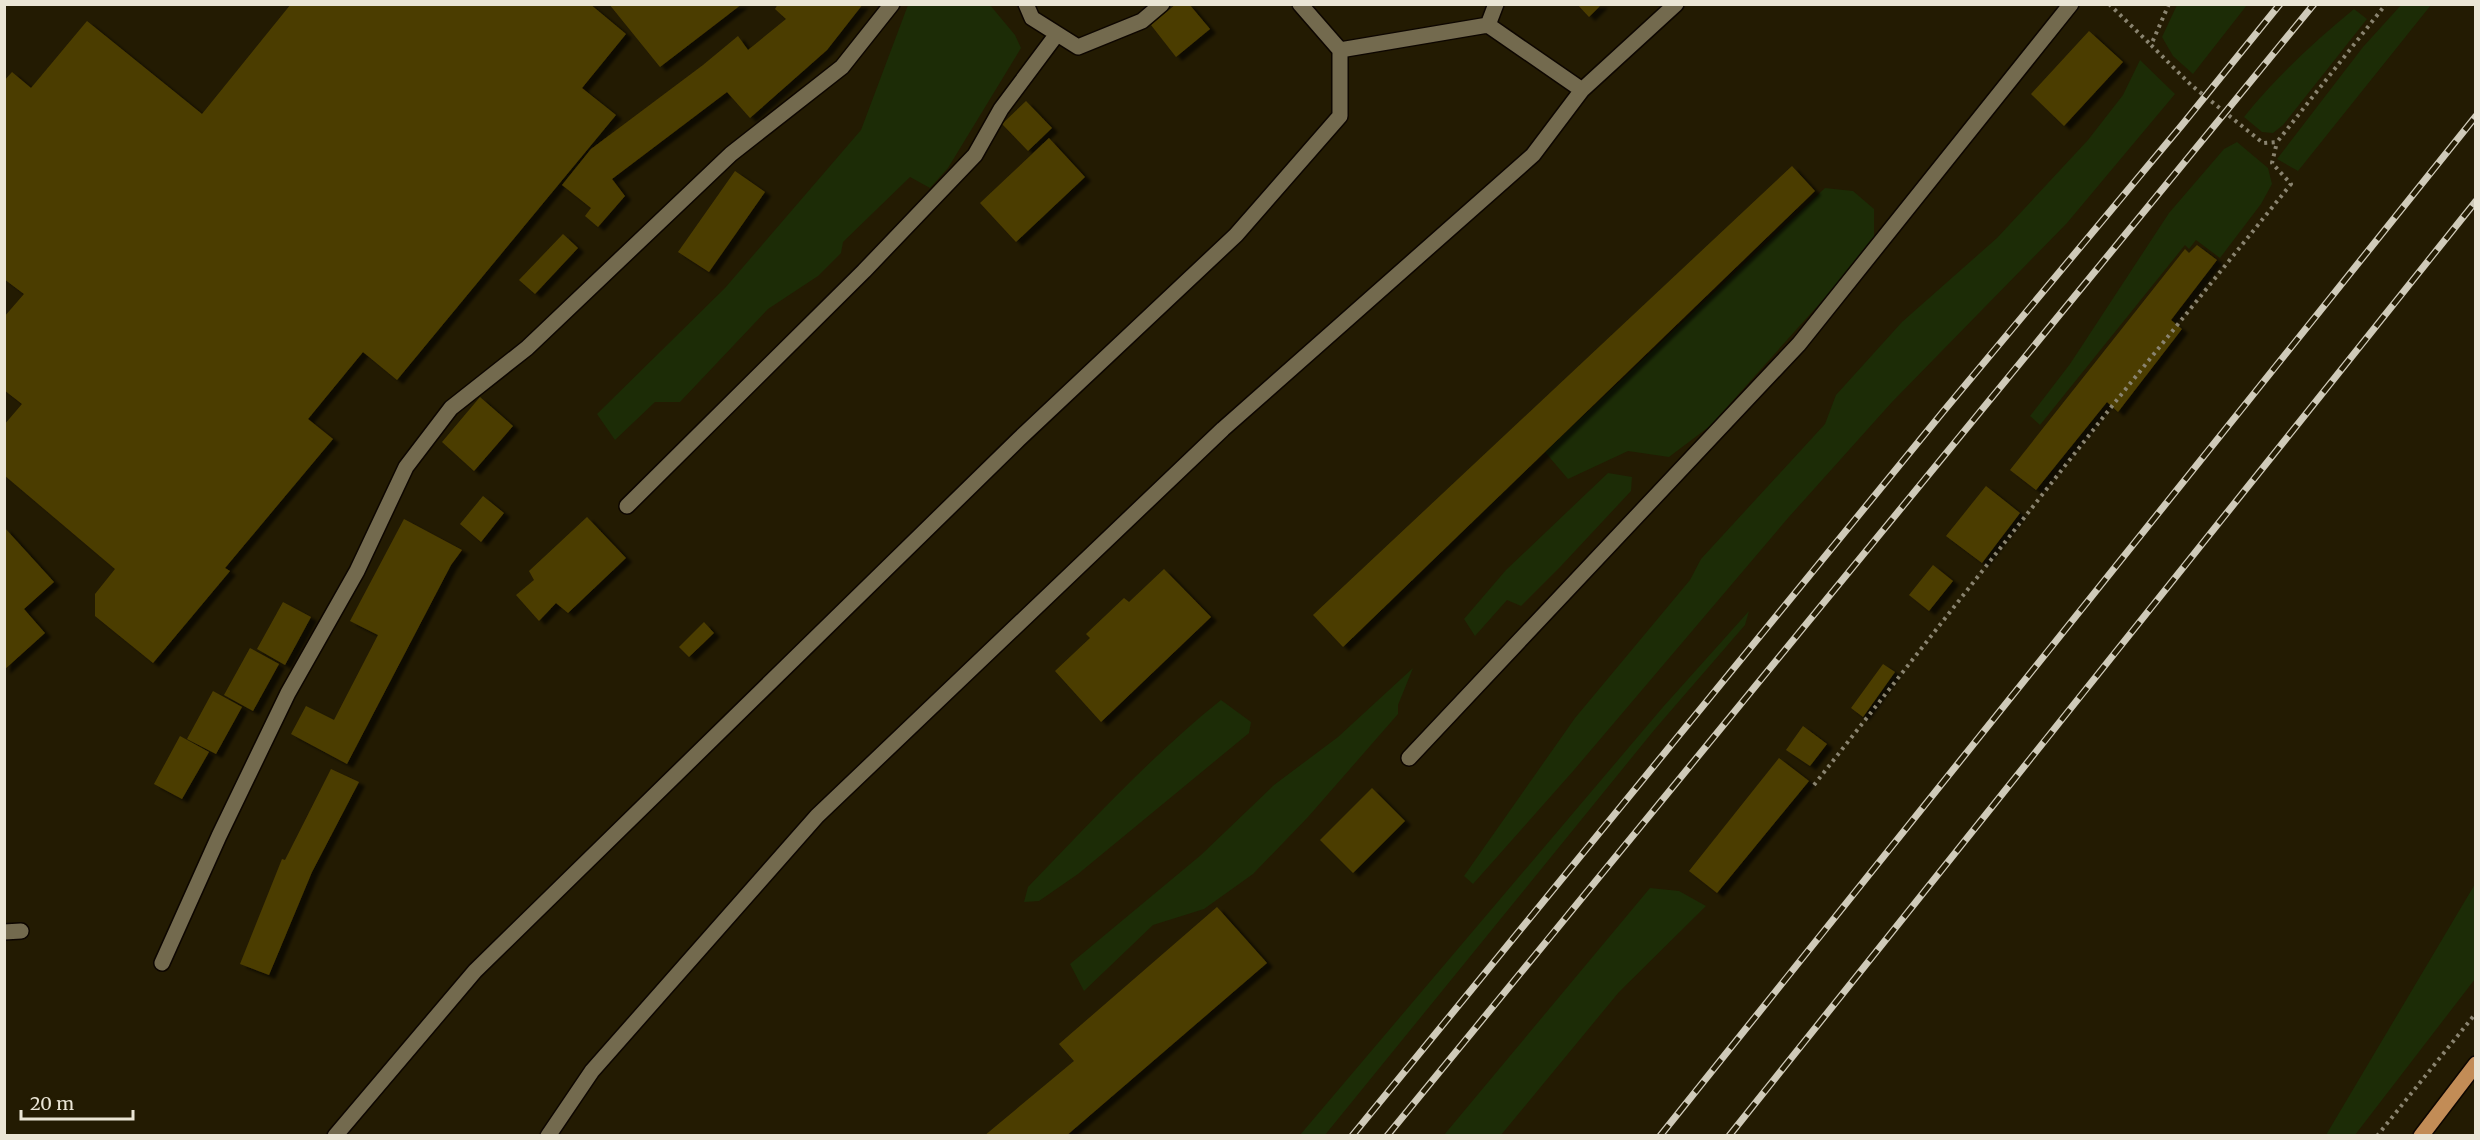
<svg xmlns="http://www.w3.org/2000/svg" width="2480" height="1140" font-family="Merriweather,serif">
	<defs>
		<filter id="shadow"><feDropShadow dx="6" dy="4" stdDeviation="1.5" flood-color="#0009"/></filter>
	</defs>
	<rect width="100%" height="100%" fill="#231b02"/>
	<path fill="#1c2c06" d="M2402 4 2431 5 2298 171 2277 159 2363 47Z
		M908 5H990L1015 35 1021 48 948 168 930 188 910 177 843 242 841 253 818 276 768 309 680 402H655L615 440 597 414 725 288 861 130Z
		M2177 5H2247L2193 74 2173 56 2162 37Z
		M2354 9 2367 19 2283 125 2273 133 2262 132 2244 117C2276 77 2314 42 2354 9Z
		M2140 60 2175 94 2067 223 1892 402 1788 518 1574 770 1473 884 1464 876 1575 718 1690 580 1701 559 1825 424 1836 395 1902 322 1997 238 2088 140 2123 95Z
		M2237 142 2268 168 2272 184 2261 204 2220 258 2196 240 2189 249 2185 245 2040 425 2030 416 2070 364 2169 213 2224 149Z
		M1825 188 1853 191 1874 209V243L1710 426 1669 457 1628 451 1568 479 1545 452Z
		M1608 473 1632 477 1631 491 1561 566 1521 606 1507 600 1475 636 1464 619 1506 570Z
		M1749 611 1745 625 1655 729 1325 1135H1300L1663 707Z
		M1413 668 1398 705V714L1308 817 1253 874 1204 909 1153 925 1084 991 1070 964 1201 855 1274 785 1338 737Z
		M1221 700 1251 722 1249 733 1078 874 1039 901 1024 902 1028 887C1090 823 1151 756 1221 700Z
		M2475 884V979L2355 1135H2326Z
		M1650 888 1679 891 1706 906 1619 992 1501 1135H1444Z"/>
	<path fill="#4c3d02" filter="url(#shadow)" d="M291 4H590L626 34 582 88 616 115 397 380 363 352 308 419 333 439 225 568 230 571 153 663 95 616V594L115 569 4 475V425L22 404 4 390V317L24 294 4 279V81L12 72 31 88 87 21 202 114Z
		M609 4H742L660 67Z
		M778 4H863L827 50 750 118 727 92 612 179 625 196 598 227 585 216 591 208 562 185 591 149 703 65 738 36 748 50 786 19 775 9Z
		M1176 4H1189L1210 29 1176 57 1151 25Z
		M1577 4H1602L1589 17Z
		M2089 31 2123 62 2064 126 2031 94Z
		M1026 101 1052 128 1028 151 1002 124Z
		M1049 138 1085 177 1016 242 980 203Z
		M1792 166 1815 191 1343 647 1313 615Z
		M735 171 765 192 709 272 678 252Z
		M563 234 578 248 535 294 519 280Z
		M2197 245 2217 260 2171 320 2182 329 2118 412 2107 402 2036 490 2010 470 2185 249 2189 253Z
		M480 397 513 426 474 471 442 442Z
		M1986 486 2020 513 1982 563 1946 536Z
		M483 496 504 513 481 542 460 524Z
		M587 517 626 558 568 613 556 603 539 621 516 595 534 580 529 571Z
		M404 519 462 550 451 565 347 764 291 734 306 706 334 720 378 635 350 621Z
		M4 527 54 582 24 609 45 633 4 670Z
		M1933 565 1953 581 1929 611 1909 595Z
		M1164 569 1211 617 1101 722 1055 671 1090 638 1086 634 1124 598 1129 602Z
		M283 602 311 617 285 665 257 649Z
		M704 622 714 633 689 657 679 647Z
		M250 648 279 664 253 711 224 695Z
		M1883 664 1895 672 1863 717 1851 708Z
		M213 691 242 707 216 754 187 739Z
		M1803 726 1827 744 1810 766 1786 750Z
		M180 736 209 752 182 799 154 784Z
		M1779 758 1809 781 1717 893 1689 871Z
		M331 769 359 782 312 872 269 975 240 964 282 859 285 860Z
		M1372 788 1405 821 1353 873 1320 840Z
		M1217 907 1267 963 1066 1136H984L1074 1061 1059 1044Z"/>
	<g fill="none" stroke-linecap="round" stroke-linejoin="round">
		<g stroke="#0d0600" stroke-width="18">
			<path id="minor" d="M1026 4 1032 18 1078 47 1142 21 1162 4
				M1300 4 1340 50 1488 25 1582 90 1676 4
				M1488 25 1496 4
				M627 506 864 271 975 155 1001 109 1057 34
				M1409 758 1799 344 2071 4
				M4 932 21 931
				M162 963 219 836 288 693 357 571 406 467 451 408 527 348 731 154 842 67 892 4
				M335 1136 475 971 1019 439 1236 235 1340 116V50
				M548 1136 592 1071 817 816 1223 429 1533 155 1582 90"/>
		</g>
		<g stroke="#0d0600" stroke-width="18">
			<path id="major" d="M2421 1136 2476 1064"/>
		</g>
		<path stroke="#8a8470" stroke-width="4" stroke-dasharray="3 4.5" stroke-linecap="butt" d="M2109 4 2151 45
			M2169 4 2151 45 2191 85 2263 143 2277 142 2386 4
			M1814 785 2112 406 2291 184 2272 163 2277 142
			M2377 1136 2476 1013"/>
		<use href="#minor" stroke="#736a4e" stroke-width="15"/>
		<use href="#major" stroke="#c28c56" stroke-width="15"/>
		<g stroke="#cfcab9" stroke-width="7">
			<path id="rail" d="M1352 1136 1942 413 2182 125 2280 4
				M1387 1136 2314 4
				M1660 1136 2476 116
				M1729 1136 2476 201"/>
		</g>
		<use href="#rail" stroke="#231b02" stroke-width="4.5" stroke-dasharray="14" stroke-linecap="butt"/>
	</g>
	<rect width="2480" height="1140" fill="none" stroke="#eae5d5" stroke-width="12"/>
	<path d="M21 1110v9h112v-9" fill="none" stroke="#eae5d5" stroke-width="3"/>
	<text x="30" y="1110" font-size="18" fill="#eae5d5" stroke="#231b02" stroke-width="4.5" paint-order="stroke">20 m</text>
</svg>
